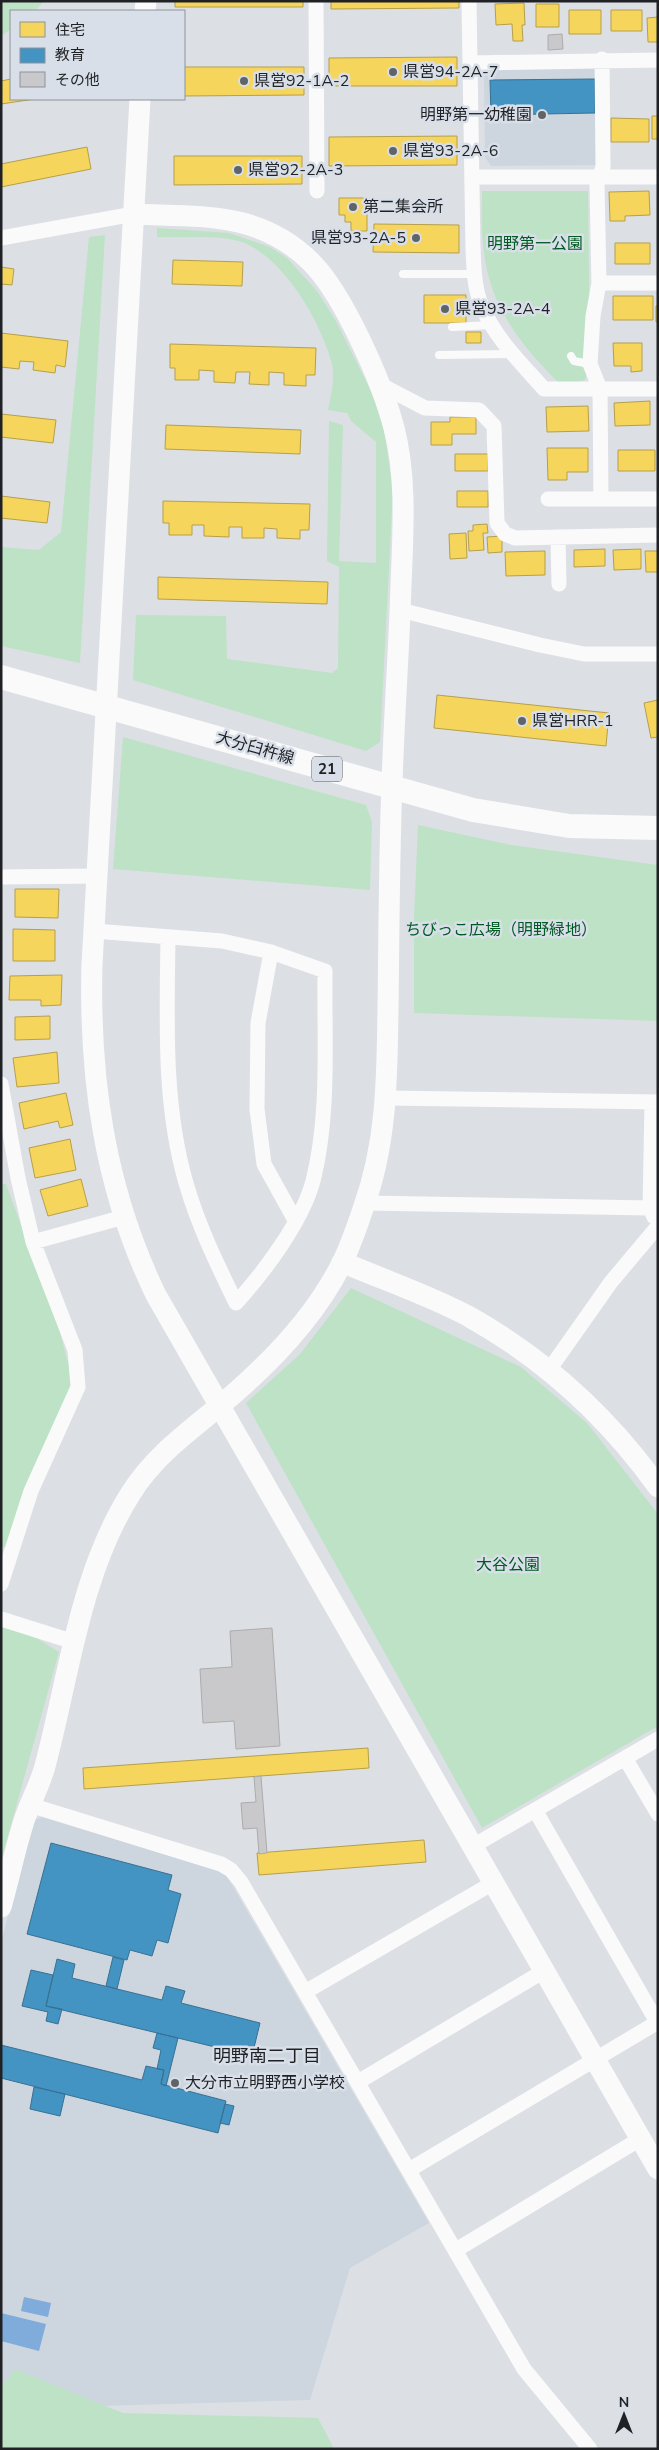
<svg xmlns="http://www.w3.org/2000/svg" width="659" height="2450" font-family="'Nunito Sans','Noto Sans JP',sans-serif">
	<rect width="100%" height="100%" fill="#dce0e4"/>
	<path fill="#cdd5de" d="M598 65 600 165 491 166 485 157 484 72 490 68Z
		M42 1817 225 1873 429 2223 350 2268 310 2400 63 2407 1 2388V1943L32 1821Z"/>
	<path fill="#bde2c6" d="M1 1H44L35 11H11V29L1 36Z
		M482 191H588L590 364 585 380 574 383H559C521 345 490 307 484 252 481 232 482 211 482 191Z
		M157 228 229 233 270 247 287 258 317 291 336 321 373 395 384 429 393 490 380 742 366 751 133 680 136 615 226 616 227 659 332 673 338 668 339 567 327 561 329 421 343 425 339 561 376 563V442L351 421 347 413 328 410C331 394 336 377 331 361 320 320 284 260 245 243 222 234 182 238 157 237Z
		M105 235 80 663 1 646V547L39 550 61 532 89 237Z
		M123 737 366 805 372 822 370 890 113 869Z
		M418 825 511 845 658 865V1021L414 1013V917Z
		M1 1184H6L59 1329 74 1385 9 1549 1 1546Z
		M351 1288 521 1367 587 1423 658 1514V1726L482 1828 246 1403 300 1354Z
		M1 1616 59 1652 1 1861Z
		M15 2369 123 2413 318 2418 334 2449H1V2387Z"/>
	<path fill="#7facda" d="M24 2297 51 2303 48 2317 21 2311Z
		M1 2313 46 2324 39 2351 1 2341Z"/>
	<path fill="#f6d55c" stroke="#b69f4b" d="M175 1H303V7H175Z
		M331 1H459V8L331 9Z
		M524 3 525 25H522L523 41H513L512 24 496 25 495 4Z
		M536 4H559V27H536Z
		M569 10H601V34H569Z
		M611 10H642V31H611Z
		M658 17V42H648L647 18Z
		M457 57V86H329V58Z
		M184 67H304V95L184 96Z
		M11 79V99H35L1 104V81Z
		M652 116H658V139H652Z
		M611 118 649 119V142H611Z
		M457 136V165L329 166V137Z
		M87 147 91 169 1 187V164Z
		M174 156H302V184L174 185Z
		M649 191 650 215 625 216V221H610L609 192Z
		M339 198H367V231H351V222H345V215H339Z
		M374 224 459 225V253L373 252Z
		M615 243H650V264H615Z
		M173 260 243 262 242 286 172 284Z
		M1 267 14 269 12 285 1 284Z
		M424 295H466V323H424Z
		M613 296H653V320H613Z
		M656 306H658V322H656Z
		M466 332H481V343H466Z
		M1 333 68 341 65 367 56 365 55 373 33 370 34 362 20 361 19 369 1 367Z
		M613 343H642V371L631 372V366H614Z
		M170 344 316 348 315 375H306V386L284 385V373L269 372V385L249 384 250 372H236L235 383 214 382V371L199 370V380H175V368H170Z
		M650 401V425L615 426 614 403Z
		M588 406 589 431 547 432 546 407Z
		M1 414 56 420 53 443 1 437Z
		M450 417H476V434H452V445H431V422H450Z
		M166 425 301 430 300 454 165 449Z
		M547 448H588V472H567V480H548Z
		M618 450H655V471H618Z
		M455 454H488V471H455Z
		M457 491H488V507H457Z
		M1 496 50 502 47 523 1 518Z
		M163 501 310 504 309 530H300V539L277 538V529L264 528V538H242V527H229V537L204 536V525H192V535H169V523H163Z
		M487 524 488 533H483L484 550 469 551 468 531H473V525Z
		M466 533 467 558 450 559 449 534Z
		M502 536V552L488 553 487 537Z
		M605 549V566L574 567V550Z
		M641 549V569L614 570 613 550Z
		M545 551V575L506 576 505 552Z
		M645 551H658V572H646Z
		M158 577 328 582 327 604 158 599Z
		M437 695 609 713 606 746 434 728Z
		M658 700V737L651 738 644 703Z
		M15 889H59L58 918 15 917Z
		M13 929 55 930V961H13Z
		M62 975 61 1005 41 1006V1000H9L10 976Z
		M50 1016V1039L15 1040V1017Z
		M57 1052 59 1083 17 1087 13 1058Z
		M66 1093 73 1125 60 1128 58 1121 24 1129 19 1103Z
		M70 1139 76 1170 35 1178 29 1148Z
		M81 1179 88 1206 48 1216 40 1190Z
		M368 1748 369 1768 84 1789 83 1768Z
		M424 1840 426 1862 259 1875 257 1853Z"/>
	<path fill="#4393c3" stroke="#387193" d="M595 79V113L491 115 490 80Z
		M51 1843 172 1875 168 1890 181 1894 168 1943 157 1940 152 1956 130 1950 127 1960 27 1934Z
		M113 1957 124 1960 117 1989 106 1986Z
		M57 1959 75 1964 72 1978 162 2000 166 1986 185 1991 181 2003 260 2023 252 2056 46 2006Z
		M31 1970 53 1975 46 2006 62 2009 58 2024 46 2021 48 2012 22 2006Z
		M157 2033 178 2038 166 2086 161 2084 164 2070 157 2069 161 2050 153 2048Z
		M1 2045 142 2080 146 2066 164 2070 161 2084 226 2101 218 2133 1 2078Z
		M34 2087 65 2094 60 2116 30 2109Z
		M225 2104 234 2106 229 2125 220 2123Z"/>
	<path fill="#c9c8ca" stroke="#acacad" d="M562 34 563 49 548 50V35Z
		M272 1628 280 1746 236 1749 234 1721 203 1723 200 1669 232 1667 230 1631Z
		M261 1776 267 1853 259 1854 257 1828 243 1829 241 1803 256 1802 254 1777Z"/>
	<g fill="none" stroke-linecap="round" stroke-linejoin="round">
		<path stroke="#fafafb" stroke-width="8" d="M403 274H475
			M452 327 491 325
			M439 355 513 354
			M571 356 574 361 590 364"/>
		<path stroke="#fafafb" stroke-width="15" d="M316 1 317 191
			M469 1 473 249C474 268 474 289 482 306 494 337 522 364 544 389H658
			M471 63 658 60
			M473 177H658
			M1 238 134 214
			M599 283H658
			M379 384 425 408 479 410 494 426 497 523 505 534 515 538 658 535
			M548 499H658
			M601 499 600 389 590 364 593 316 599 283 597 184 603 167 602 59
			M558 537 559 584
			M400 610 540 645 584 654H658
			M1 877 96 876
			M94 931 222 941 271 952 325 971C324 1040 330 1114 313 1181 302 1222 264 1272 236 1303 217 1264 198 1225 186 1183 163 1104 167 1019 168 937
			M271 952 258 1023 257 1109 264 1164 295 1220
			M1 1084 18 1178 33 1242 124 1217
			M386 1098 658 1102
			M652 1102 650 1208 654 1217
			M365 1203 650 1208
			M549 1370 611 1282 658 1226
			M1 1584 31 1491 78 1387 75 1350 33 1242
			M1 1619 74 1642
			M625 1758 658 1814
			M30 1805 221 1864 231 1870 241 1882 524 2369 590 2449
			M535 1810 657 2022
			M473 1846 658 1739
			M305 1992 493 1883
			M358 2082 544 1971
			M409 2170 658 2022
			M456 2250 640 2139"/>
		<path stroke="#fafafb" stroke-width="21" d="M145 11 146 1
			M140 99 92 965C89 1080 105 1190 156 1295L658 2169
			M342 1262C384 1280 428 1295 468 1316 543 1358 608 1417 658 1487
			M1 1907C9 1879 15 1849 24 1821 30 1802 40 1785 45 1766 69 1676 80 1573 131 1493 158 1450 200 1424 237 1391 278 1355 319 1310 343 1261 351 1244 358 1224 364 1206 387 1142 387 1077 388 1010 389 935 389 859 392 783 394 717 399 651 401 585 403 534 407 478 394 428 382 382 343 293 310 261 259 211 200 217 134 214"/>
		<path stroke="#fafafb" stroke-width="24" d="M1 677 473 810 569 826 658 828"/>
	</g>
	<g fill="#616467" stroke="#d8dfe8" stroke-width="2">
		<circle cx="393" cy="72" r="5"/>
		<circle cx="244" cy="81" r="5"/>
		<circle cx="542" cy="115" r="5"/>
		<circle cx="393" cy="151" r="5"/>
		<circle cx="238" cy="170" r="5"/>
		<circle cx="353" cy="207" r="5"/>
		<circle cx="416" cy="238" r="5"/>
		<circle cx="445" cy="309" r="5"/>
		<circle cx="522" cy="721" r="5"/>
		<circle cx="175" cy="2083" r="5"/>
	</g>
	<g text-anchor="middle" dominant-baseline="central" stroke-width="5" stroke-linejoin="round" paint-order="stroke">
		<rect fill="#d8dfe8" stroke="#565a5f" stroke-width="1" x="312" y="756.5" width="30" height="25" rx="4"/>
		<g font-size="15" font-weight="bold" fill="#1f2124">
			<text x="327" y="769">21</text>
		</g>
		<g font-size="16" fill="#1f2124" stroke="#d8dfe8" text-anchor="start">
			<text x="403" y="72">県営94-2A-7</text>
			<text x="254" y="81">県営92-1A-2</text>
			<text x="532" y="115" text-anchor="end">明野第一幼稚園</text>
			<text x="403" y="151">県営93-2A-6</text>
			<text x="248" y="170">県営92-2A-3</text>
			<text x="363" y="207">第二集会所</text>
			<text x="406" y="238" text-anchor="end">県営93-2A-5</text>
			<text x="455" y="309">県営93-2A-4</text>
			<text x="532" y="721">県営HRR-1</text>
			<text x="185" y="2083">大分市立明野西小学校</text>
		</g>
		<g font-size="16" fill="#005921" stroke="#d8dfe8">
			<text x="535" y="244">明野第一公園</text>
			<text x="501" y="930">ちびっこ広場（明野緑地）</text>
			<text x="508" y="1565">大谷公園</text>
		</g>
		<g font-size="16" fill="#1f2124" stroke="#d8dfe8">
			<text transform="translate(255 748) rotate(16)">大分臼杵線</text>
		</g>
		<g font-size="18" fill="#1f2124" stroke="#d8dfe8">
			<text x="267" y="2056">明野南二丁目</text>
		</g>
	</g>
	<rect width="659" height="2450" fill="none" stroke="#1f2124" stroke-width="5"/>
	<rect x="10" y="10" width="175" height="90" fill="#d8dfe8" stroke="#8e939a"/>
	<rect x="20" y="22" width="25" height="15" fill="#f6d55c" stroke="#8e939a"/>
	<text x="55" y="35" font-size="15" fill="#1f2124">住宅</text>
	<rect x="20" y="48" width="25" height="15" fill="#4393c3" stroke="#8e939a"/>
	<text x="55" y="60" font-size="15" fill="#1f2124">教育</text>
	<rect x="20" y="72" width="25" height="15" fill="#c9c8ca" stroke="#8e939a"/>
	<text x="55" y="85" font-size="15" fill="#1f2124">その他</text>
	<g transform="translate(624 2415)" stroke="#d8dfe8" stroke-width="4" paint-order="stroke">
	<path d="M0-4L9 19L0 12L-9 19Z" fill="#1f2124"/>
	<text y="-8" font-size="14" font-weight="bold" text-anchor="middle" fill="#1f2124">N</text>
	</g>
</svg>
